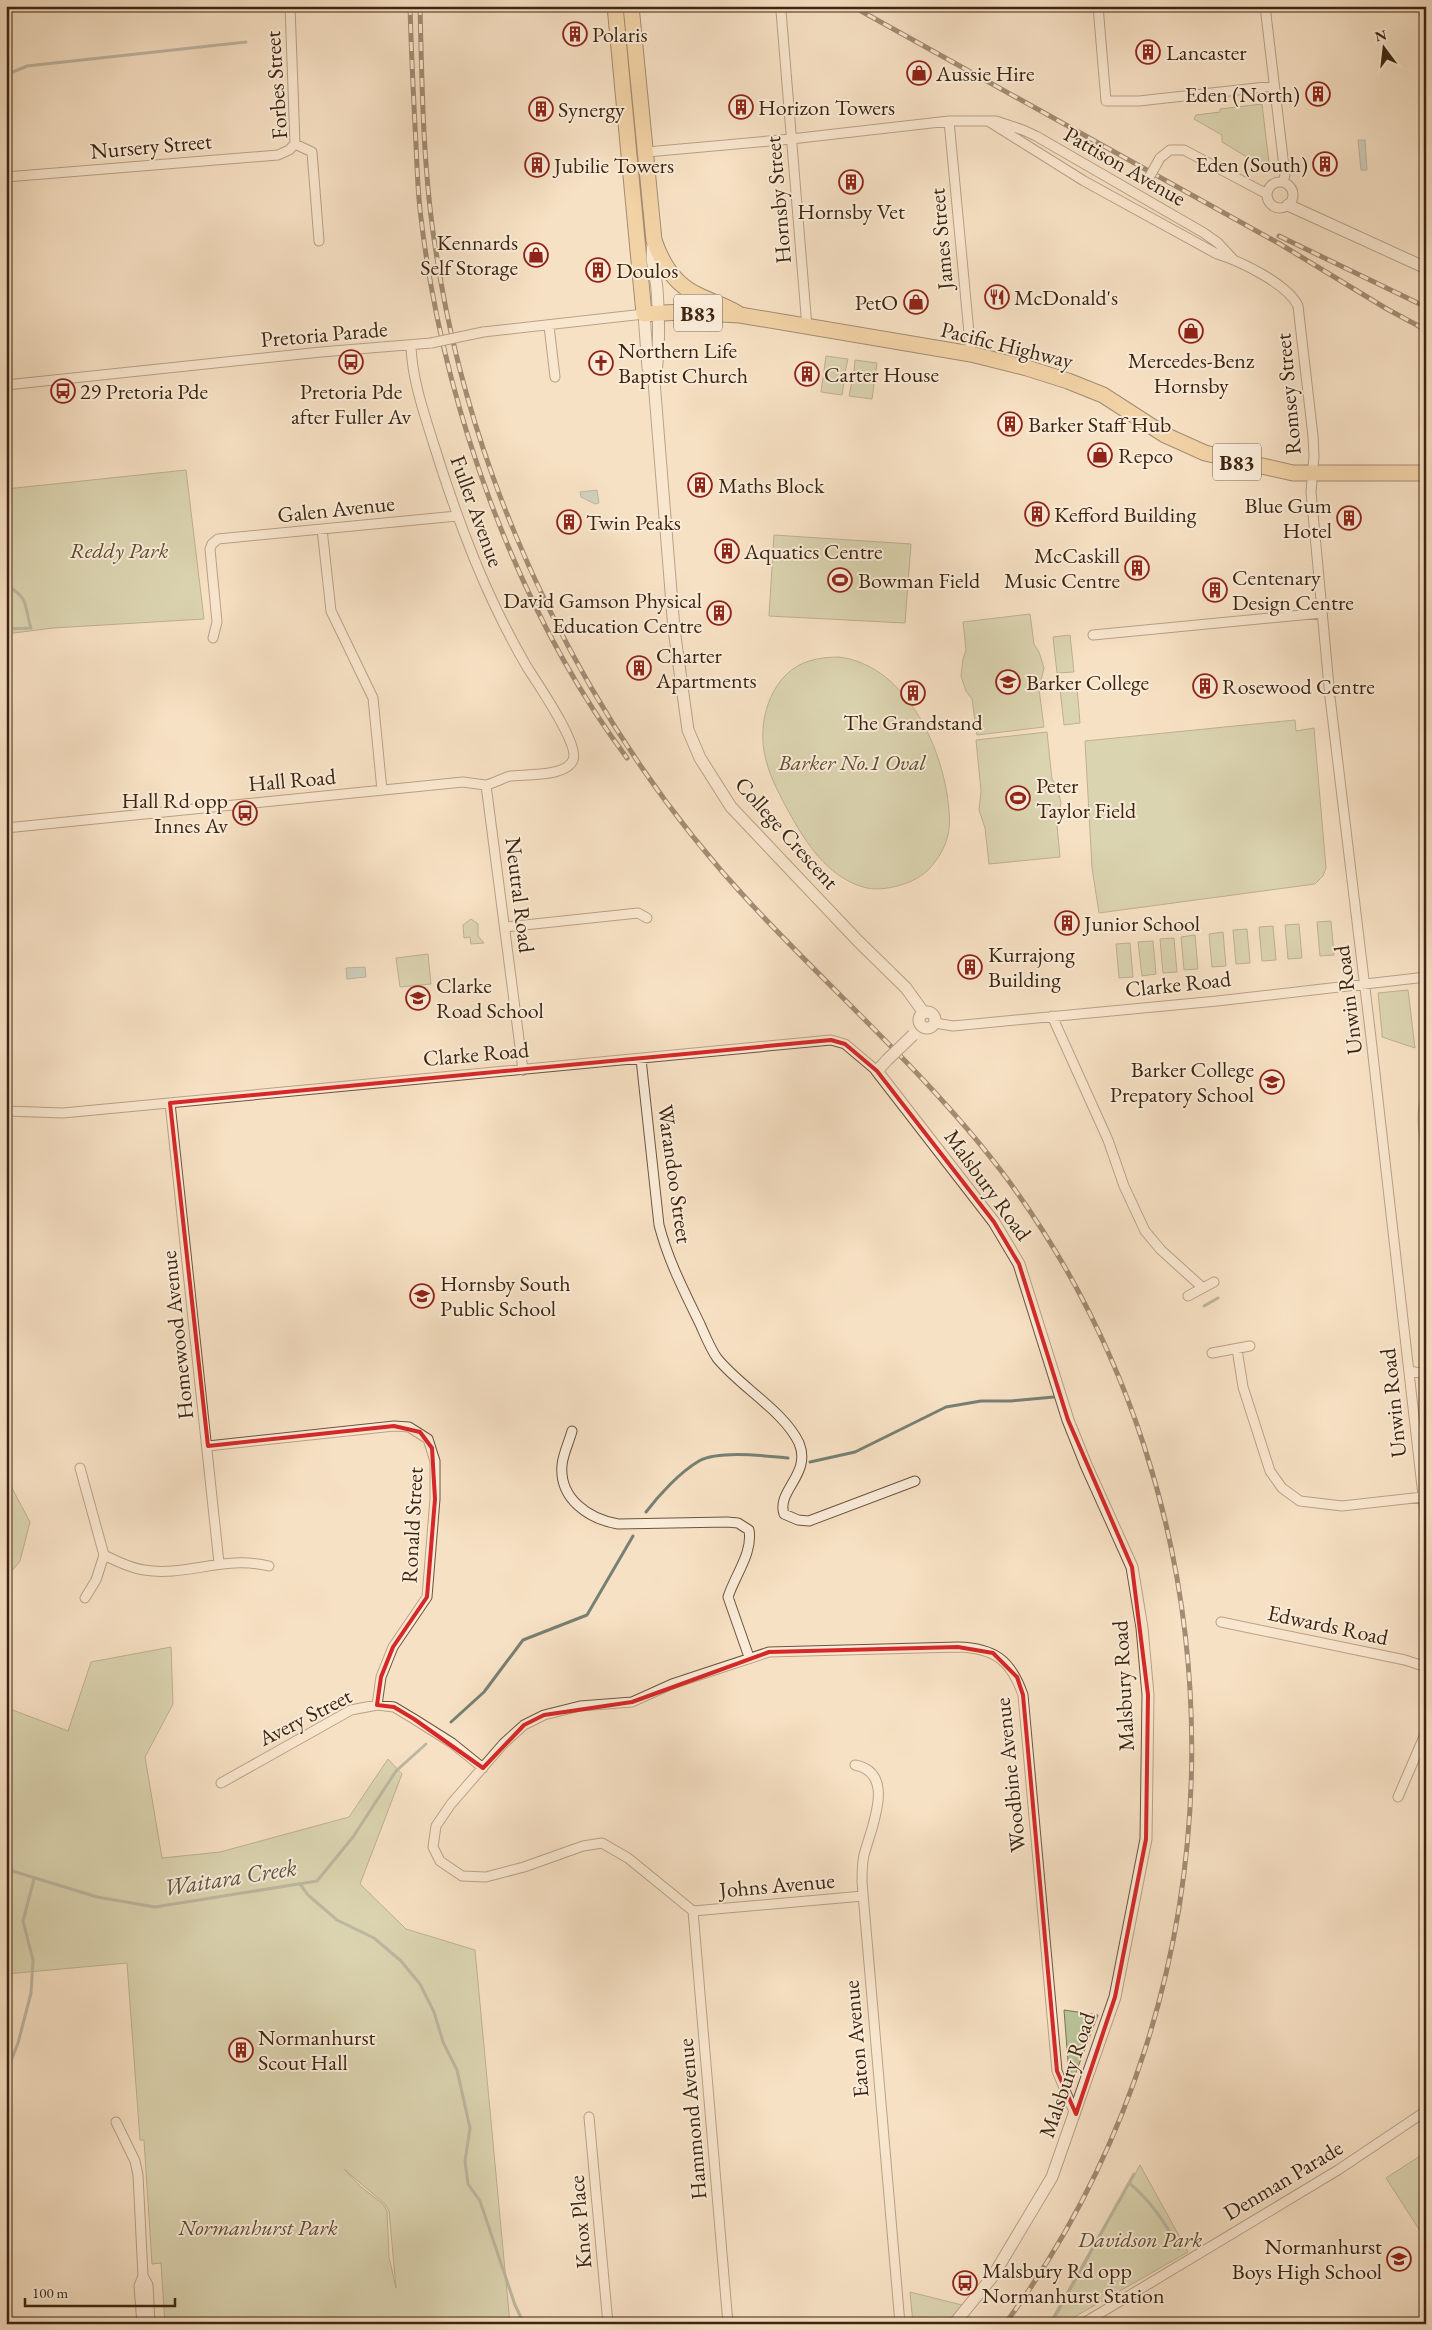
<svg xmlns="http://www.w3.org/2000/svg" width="1432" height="2330" font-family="'EB Garamond',serif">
	<rect width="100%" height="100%" fill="#f7e1c4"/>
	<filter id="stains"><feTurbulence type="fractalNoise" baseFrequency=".004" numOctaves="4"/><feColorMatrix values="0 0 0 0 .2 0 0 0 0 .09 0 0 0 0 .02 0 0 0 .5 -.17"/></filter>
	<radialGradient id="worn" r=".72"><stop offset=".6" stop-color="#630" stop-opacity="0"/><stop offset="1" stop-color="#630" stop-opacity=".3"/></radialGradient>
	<path fill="#b8c397" stroke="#7a7454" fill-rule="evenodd" d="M1262 104 1270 171 1222 142V135L1194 119 1196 115 1220 112V109Z
		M826 356 848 359 845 372 838 375 839 380 844 382 842 395 821 392Z
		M855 360 877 363 872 399 849 396 852 381 859 380 858 373 854 371Z
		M186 470 204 619 53 628 6 634V489Z
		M774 535 911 544 905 623 769 616Z
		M1030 614 1034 644 1039 652 1044 668 1039 689 1044 727 977 735 972 699 966 691 961 676 963 659 966 650 963 622Z
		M1070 635 1074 672 1057 673 1053 637Z
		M839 657C902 665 938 738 947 794 949 808 951 822 948 835 945 848 938 859 930 868 923 876 911 882 901 885 887 889 873 891 860 886 827 875 806 843 790 814 779 794 768 774 764 751 758 717 773 672 809 661 819 658 829 657 839 657Z
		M1077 687 1080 723 1064 725 1060 689Z
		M1295 720 1296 731 1314 728 1326 868 1323 876 1315 884 1099 913 1092 868 1085 741Z
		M1047 732 1052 779 1057 787 1061 803 1057 825 1060 857 989 864 985 828 979 810 981 791 976 740Z
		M471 919 478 924V936L484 943 471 944 470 937 464 938 463 925Z
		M1331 921 1334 955 1320 956 1317 922Z
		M1299 924 1302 958 1288 959 1285 925Z
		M1273 926 1276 960 1262 961 1259 927Z
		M1247 929 1250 963 1236 964 1233 930Z
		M1223 932 1226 966 1212 967 1209 934Z
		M1195 935 1198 969 1184 970 1181 937Z
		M1174 938 1177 972 1163 973 1160 939Z
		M1153 941 1156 974 1142 976 1138 942Z
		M1130 943 1133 977 1119 978 1116 944Z
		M428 954 431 984 400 987 396 958Z
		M1408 990 1415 1048 1382 1037V1033L1378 993Z
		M1426 1091V1166C1421 1146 1411 1107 1426 1091Z
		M6 1477 30 1522 20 1561 6 1578Z
		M171 1647 173 1704 145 1757 162 1858 220 1852 349 1817 388 1759 402 1774 360 1884 406 1929 475 1950 510 2324H165L161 2263 152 2264 144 2140H140L127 1963 6 1974V1699L10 1709 68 1731 91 1662ZM344 2169 385 2204 389 2211 396 2288 389 2257 387 2211 383 2204 361 2187Z
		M1064 2010 1098 2015 1073 2080 1068 2061Z
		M1426 2152V2240L1386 2178Z
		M1140 2165 1188 2252 1062 2324H1052Z
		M910 2292 962 2305 946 2324H913Z"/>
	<path fill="#9dbdb6" stroke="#778074" d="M1358 140H1365L1367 170H1361Z
		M597 490 599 503 595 504 581 497 580 492Z
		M365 967 366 977 347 979 346 968Z"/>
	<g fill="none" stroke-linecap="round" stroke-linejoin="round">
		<path stroke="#778074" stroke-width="3" d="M6 75 27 66 246 42
			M6 516 11 533 6 548
			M6 575V584C31 601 23 603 31 628L6 629
			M1204 1306 1218 1298
			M810 1462 855 1452 946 1407 981 1401H1011L1054 1397
			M646 1512C659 1495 680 1472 699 1461 719 1450 766 1456 788 1458
			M451 1722 484 1692 523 1640 587 1615 633 1536
			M6 1869 97 1897 155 1907 317 1881 353 1837 396 1771 426 1744
			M300 1884 308 1895 337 1920 374 1938 401 1961 420 1984 434 2012 443 2042 457 2070 470 2128 465 2161 468 2184 480 2201 515 2305 524 2324
			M6 2074 18 2043 31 1993 33 1960 23 1921 34 1879
			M1129 2183C1150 2200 1167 2225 1179 2249
			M1050 2324 1134 2174"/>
		<g stroke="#6c543d" stroke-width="11">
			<path id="minor" d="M290 6 295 144
				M1098 6 1106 101H1139L1274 86
				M1265 6 1285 175 1283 182
				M1424 6 1426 24
				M781 11 807 327
				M949 121 971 354
				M988 121 1084 181 1217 254C1240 261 1288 284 1298 306L1313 436 1314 456 1311 492 1330 697 1371 1038 1426 1522
				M295 144 312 152 319 241
				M647 152 791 139 949 121H996L1023 130 1036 136 1204 233 1218 243 1233 259
				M1160 158 1170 150H1184L1267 194
				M6 177 278 155 289 150 295 144
				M1267 195a13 13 0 1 1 26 0a13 13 0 1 1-26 0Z
				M549 326 555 377
				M483 332 644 314
				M6 385 321 352 431 343
				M322 529 331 611 373 698 382 790
				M1093 635 1322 613
				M213 638 217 622 210 549 212 544 218 539 457 516
				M486 785 523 1070
				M6 828 463 782C470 783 478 784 485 785 490 785 503 778 510 776 526 774 566 777 573 760 580 745 537 683 527 667 486 597 458 522 434 445 424 413 412 379 411 346
				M505 927 638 913 647 918
				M1052 1016 1108 1140 1124 1186 1145 1231 1161 1250 1203 1288
				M935 1023 953 1026 1217 1001 1426 977
				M641 1059 659 1225C668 1260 684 1291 700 1324 705 1335 710 1348 717 1358 739 1386 784 1411 799 1443 812 1474 776 1491 784 1514L798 1520 809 1521 915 1481
				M170 1103 219 1563
				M6 1111 63 1113 831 1040 845 1044 877 1071
				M1188 1296 1214 1282
				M1237 1349 1243 1387 1270 1471 1282 1488 1300 1501 1342 1506 1423 1497
				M1212 1353 1250 1346
				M1409 1371 1426 1374
				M572 1431C569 1442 563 1454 562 1465 559 1499 589 1519 618 1524L727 1522 738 1523 749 1530C753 1553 735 1575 728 1597L749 1657
				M208 1446 394 1426 409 1427 428 1439 435 1461V1499L427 1597 393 1647 381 1677 377 1705
				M80 1468 104 1555C116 1561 130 1568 144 1570 186 1577 224 1555 269 1566
				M85 1598 96 1580 104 1555
				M1221 1622 1405 1660 1426 1667
				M855 1765C897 1773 871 1828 864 1855 862 1863 862 1873 862 1882L900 2324
				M221 1783 351 1710 377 1705 394 1707 414 1719 452 1743 483 1768
				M1398 1797 1426 1732
				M693 1911 628 1858 602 1843 583 1846 524 1867 486 1877 462 1876 440 1861 433 1847 436 1826 451 1804 504 1743 524 1725 544 1715 580 1706 632 1702 672 1684 769 1652 958 1647C994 1648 1011 1660 1023 1695L1057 2071 1075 2114
				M693 1911 728 2324
				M693 1911 863 1896
				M589 2117 608 2324
				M116 2122 135 2161 138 2175 143 2276 148 2285 150 2324
				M142 2324 139 2286 143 2276
				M1082 2324 1338 2170 1426 2111"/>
		</g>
		<g stroke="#6c543d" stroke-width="13">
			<path id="tertiary" d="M1288 205 1426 268
				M644 314 648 368 654 381 674 629 688 730 700 758 731 807 858 941 906 988 924 1013
				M654 381C660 359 659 313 657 289 655 269 649 260 654 240
				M919 1020a8 8 0 1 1 16 0a8 8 0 1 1-16 0Z
				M887 1060 877 1071 994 1222 1019 1264 1068 1420 1086 1465 1132 1567 1142 1628 1148 1695 1146 1839 1115 1997 1052 2177 993 2276 954 2324"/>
		</g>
		<g stroke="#3d2510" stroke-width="17">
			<path id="primary" d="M615 6 644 314 683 312 740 315 971 354 1027 368 1068 381 1103 395 1165 435 1205 453 1293 473H1426
				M631 6 654 240C661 261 673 282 694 293 708 301 723 304 737 313"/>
		</g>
		<use href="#minor" stroke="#faecd9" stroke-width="9"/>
		<use href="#tertiary" stroke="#faecd9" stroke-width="11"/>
		<use href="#primary" stroke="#ecc082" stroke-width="15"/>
		<g stroke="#3d2510" stroke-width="5">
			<path id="rail" d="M410 6C411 46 413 86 415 126 417 157 417 188 421 218 443 403 515 608 627 758
				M420 6C422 88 423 172 436 252 459 406 514 555 592 689 638 768 692 841 754 907 837 996 929 1076 1002 1172 1255 1508 1254 1987 1005 2324
				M852 6 1280 244 1387 309 1426 330
				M1279 236 1426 307"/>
		</g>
		<use href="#rail" stroke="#faecd9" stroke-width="3" stroke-dasharray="9" stroke-linecap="butt"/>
		<g stroke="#6c543d" stroke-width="11" stroke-linecap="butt">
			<path id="minor-bridge" d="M1146 183 1160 158
				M431 343 483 332"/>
		</g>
		<g stroke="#6c543d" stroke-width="13" stroke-linecap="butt">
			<path id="tertiary-bridge" d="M887 1060 913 1035"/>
		</g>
		<use href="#minor-bridge" stroke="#faecd9" stroke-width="9"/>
		<use href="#tertiary-bridge" stroke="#faecd9" stroke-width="11"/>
	</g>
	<path d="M0 0H1432V2330H0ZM831 1040 845 1044 877 1071 994 1222 1019 1264 1068 1420 1132 1567 1148 1695 1146 1839 1115 1997 1076 2114 1057 2071 1023 1695 1017 1677 993 1653 958 1647 769 1652 632 1702 544 1715 524 1725 483 1768 414 1719 394 1707 377 1705 381 1677 393 1647 427 1597 435 1499 432 1448 420 1432 394 1426 208 1446 170 1103Z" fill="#f7e1c4" fill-opacity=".55" fill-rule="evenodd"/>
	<path fill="none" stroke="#d62828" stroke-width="4" stroke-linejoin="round" d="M831 1040 845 1044 877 1071 994 1222 1019 1264 1068 1420 1132 1567 1148 1695 1146 1839 1115 1997 1076 2114 1057 2071 1023 1695 1017 1677 993 1653 958 1647 769 1652 632 1702 544 1715 524 1725 483 1768 414 1719 394 1707 377 1705 381 1677 393 1647 427 1597 435 1499 432 1448 420 1432 394 1426 208 1446 170 1103Z"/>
	<defs>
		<g id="building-ring" transform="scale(1.25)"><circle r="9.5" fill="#faecd9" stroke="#8f2418" stroke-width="1.5"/><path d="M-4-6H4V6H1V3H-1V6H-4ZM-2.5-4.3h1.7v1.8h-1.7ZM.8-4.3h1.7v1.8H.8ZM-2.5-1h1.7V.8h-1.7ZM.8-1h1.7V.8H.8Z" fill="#8f2418"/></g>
		<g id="shop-ring" transform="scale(1.25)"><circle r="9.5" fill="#faecd9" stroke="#8f2418" stroke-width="1.5"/><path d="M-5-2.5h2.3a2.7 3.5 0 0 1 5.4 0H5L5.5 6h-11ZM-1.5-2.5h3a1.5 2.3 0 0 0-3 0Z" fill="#8f2418"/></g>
		<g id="restaurant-ring" transform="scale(1.25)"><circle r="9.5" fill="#faecd9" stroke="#8f2418" stroke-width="1.5"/><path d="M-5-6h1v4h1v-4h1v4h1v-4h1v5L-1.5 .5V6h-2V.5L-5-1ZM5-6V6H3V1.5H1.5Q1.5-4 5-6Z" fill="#8f2418"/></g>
		<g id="bus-ring" transform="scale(1.25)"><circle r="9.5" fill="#faecd9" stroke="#8f2418" stroke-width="1.5"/><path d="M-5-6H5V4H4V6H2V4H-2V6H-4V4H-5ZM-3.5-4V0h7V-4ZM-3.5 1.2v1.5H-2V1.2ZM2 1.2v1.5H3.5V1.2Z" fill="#8f2418"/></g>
		<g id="church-ring" transform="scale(1.25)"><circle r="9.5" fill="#faecd9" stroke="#8f2418" stroke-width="1.5"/><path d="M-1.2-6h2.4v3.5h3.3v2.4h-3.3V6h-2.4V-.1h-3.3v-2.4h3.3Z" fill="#8f2418"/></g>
		<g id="stadium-ring" transform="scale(1.25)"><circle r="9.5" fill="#faecd9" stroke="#8f2418" stroke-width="1.5"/><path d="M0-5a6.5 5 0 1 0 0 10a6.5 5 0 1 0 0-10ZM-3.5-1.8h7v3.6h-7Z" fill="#8f2418"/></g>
		<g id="school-ring" transform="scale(1.25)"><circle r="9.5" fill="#faecd9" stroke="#8f2418" stroke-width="1.5"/><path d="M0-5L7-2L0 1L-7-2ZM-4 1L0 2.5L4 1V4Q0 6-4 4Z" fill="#8f2418"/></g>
	</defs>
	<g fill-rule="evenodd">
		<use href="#building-ring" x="575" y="34"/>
		<use href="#building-ring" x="1148" y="52"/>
		<use href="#shop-ring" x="919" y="73"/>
		<use href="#building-ring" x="1318" y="94"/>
		<use href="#building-ring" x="741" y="107"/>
		<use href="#building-ring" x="541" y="109"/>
		<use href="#building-ring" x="1325" y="164"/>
		<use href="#building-ring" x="537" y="165"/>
		<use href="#building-ring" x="851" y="182"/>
		<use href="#shop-ring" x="536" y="255"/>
		<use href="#building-ring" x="598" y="270"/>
		<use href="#restaurant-ring" x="997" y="297"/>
		<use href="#shop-ring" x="916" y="302"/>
		<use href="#shop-ring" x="1191" y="331"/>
		<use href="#bus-ring" x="351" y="362"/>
		<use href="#church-ring" x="601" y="363"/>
		<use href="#building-ring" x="807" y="374"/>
		<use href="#bus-ring" x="63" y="391"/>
		<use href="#building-ring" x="1010" y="424"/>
		<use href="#shop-ring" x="1100" y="455"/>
		<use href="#building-ring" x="700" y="485"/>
		<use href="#building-ring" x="1037" y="514"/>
		<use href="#building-ring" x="1349" y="518"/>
		<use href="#building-ring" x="569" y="522"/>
		<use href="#building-ring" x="727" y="551"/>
		<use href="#building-ring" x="1137" y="568"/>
		<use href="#stadium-ring" x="840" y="580"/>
		<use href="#building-ring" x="1215" y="590"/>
		<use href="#building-ring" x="719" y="613"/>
		<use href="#building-ring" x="639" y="668"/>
		<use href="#school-ring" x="1008" y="682"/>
		<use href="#building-ring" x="1205" y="686"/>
		<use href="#building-ring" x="913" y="693"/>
		<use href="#stadium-ring" x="1018" y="798"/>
		<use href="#bus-ring" x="245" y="813"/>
		<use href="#building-ring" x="1067" y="923"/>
		<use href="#building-ring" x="970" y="967"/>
		<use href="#school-ring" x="418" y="998"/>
		<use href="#school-ring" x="1272" y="1082"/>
		<use href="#school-ring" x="422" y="1296"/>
		<use href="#building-ring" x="241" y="2050"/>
		<use href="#school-ring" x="1399" y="2259"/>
		<use href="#bus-ring" x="965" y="2283"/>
	</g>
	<g text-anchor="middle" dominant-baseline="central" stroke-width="4" stroke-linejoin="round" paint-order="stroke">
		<g fill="#faecd9" stroke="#76614c" stroke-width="1">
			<rect x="674" y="294.5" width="48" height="37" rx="4"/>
			<rect x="1213" y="443.5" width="48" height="37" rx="4"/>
		</g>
		<g font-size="21" font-weight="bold" fill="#3d2510">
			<text x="698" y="313">B83</text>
			<text x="1237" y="462">B83</text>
		</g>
		<g font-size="22" fill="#3d2510" stroke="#faecd9" text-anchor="start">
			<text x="592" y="34">Polaris</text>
			<text x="1166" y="52">Lancaster</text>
			<text x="936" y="73">Aussie Hire</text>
			<text x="1300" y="94" text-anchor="end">Eden (North)</text>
			<text x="758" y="107">Horizon Towers</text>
			<text x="558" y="109">Synergy</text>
			<text x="1308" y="164" text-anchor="end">Eden (South)</text>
			<text x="554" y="165">Jubilie Towers</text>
			<text x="851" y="211" text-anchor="middle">Hornsby Vet</text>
			<text x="518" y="242" text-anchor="end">Kennards<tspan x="518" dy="25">Self Storage</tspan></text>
			<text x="616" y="270">Doulos</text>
			<text x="1014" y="297">McDonald's</text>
			<text x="898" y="302" text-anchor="end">PetO</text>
			<text x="618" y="350">Northern Life<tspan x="618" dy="25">Baptist Church</tspan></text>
			<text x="1191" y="360" text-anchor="middle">Mercedes-Benz<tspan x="1191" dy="25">Hornsby</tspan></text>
			<text x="824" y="374">Carter House</text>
			<text x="80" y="391">29 Pretoria Pde</text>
			<text x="351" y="391" text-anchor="middle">Pretoria Pde<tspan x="351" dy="25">after Fuller Av</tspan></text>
			<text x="1028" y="424">Barker Staff Hub</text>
			<text x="1118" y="455">Repco</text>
			<text x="718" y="485">Maths Block</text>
			<text x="1332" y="505" text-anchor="end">Blue Gum<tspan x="1332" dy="25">Hotel</tspan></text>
			<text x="1054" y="514">Kefford Building</text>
			<text x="586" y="522">Twin Peaks</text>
			<text x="744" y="551">Aquatics Centre</text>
			<text x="1120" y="555" text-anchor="end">McCaskill<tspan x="1120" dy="25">Music Centre</tspan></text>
			<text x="1232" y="577">Centenary<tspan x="1232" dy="25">Design Centre</tspan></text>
			<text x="858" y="580">Bowman Field</text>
			<text x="702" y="600" text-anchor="end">David Gamson Physical<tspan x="702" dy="25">Education Centre</tspan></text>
			<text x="656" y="655">Charter<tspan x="656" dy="25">Apartments</tspan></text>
			<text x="1026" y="682">Barker College</text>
			<text x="1222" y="686">Rosewood Centre</text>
			<text x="913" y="722" text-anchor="middle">The Grandstand</text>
			<text x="1036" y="785">Peter<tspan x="1036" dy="25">Taylor Field</tspan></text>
			<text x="228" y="800" text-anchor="end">Hall Rd opp<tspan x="228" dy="25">Innes Av</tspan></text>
			<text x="1084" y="923">Junior School</text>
			<text x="988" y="954">Kurrajong<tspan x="988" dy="25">Building</tspan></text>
			<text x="436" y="985">Clarke<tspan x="436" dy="25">Road School</tspan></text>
			<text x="1254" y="1069" text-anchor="end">Barker College<tspan x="1254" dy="25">Prepatory School</tspan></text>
			<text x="440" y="1283">Hornsby South<tspan x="440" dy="25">Public School</tspan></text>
			<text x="258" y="2037">Normanhurst<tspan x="258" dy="25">Scout Hall</tspan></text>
			<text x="1382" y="2246" text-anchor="end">Normanhurst<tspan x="1382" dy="25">Boys High School</tspan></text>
			<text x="982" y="2270">Malsbury Rd opp<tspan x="982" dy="25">Normanhurst Station</tspan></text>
		</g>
		<g font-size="22" fill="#3d2510" stroke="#faecd9">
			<text transform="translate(276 85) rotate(-94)">Forbes Street</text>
			<text transform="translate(151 146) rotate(-5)">Nursery Street</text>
			<text transform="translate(1125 166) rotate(30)">Pattison Avenue</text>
			<text transform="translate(778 200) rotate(-95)">Hornsby Street</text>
			<text transform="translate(941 239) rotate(-95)">James Street</text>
			<text transform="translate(324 334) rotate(-5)">Pretoria Parade</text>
			<text transform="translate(1007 345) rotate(14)">Pacific Highway</text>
			<text transform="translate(1288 394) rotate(-95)">Romsey Street</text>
			<text transform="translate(336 509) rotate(-6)">Galen Avenue</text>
			<text transform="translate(477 511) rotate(70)">Fuller Avenue</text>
			<text transform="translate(292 780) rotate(-5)">Hall Road</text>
			<text transform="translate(787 833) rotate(48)">College Crescent</text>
			<text transform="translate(520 895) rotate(83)">Neutral Road</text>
			<text transform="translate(1178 984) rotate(-6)">Clarke Road</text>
			<text transform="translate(1348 1000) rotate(-97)">Unwin Road</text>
			<text transform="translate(476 1054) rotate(-5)">Clarke Road</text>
			<text transform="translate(675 1174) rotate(82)">Warandoo Street</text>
			<text transform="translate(988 1185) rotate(54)">Malsbury Road</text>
			<text transform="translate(177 1335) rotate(-96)">Homewood Avenue</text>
			<text transform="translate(1393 1403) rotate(-96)">Unwin Road</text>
			<text transform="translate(412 1525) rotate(-87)">Ronald Street</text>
			<text transform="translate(1328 1625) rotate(12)">Edwards Road</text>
			<text transform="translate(1123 1686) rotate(-93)">Malsbury Road</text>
			<text transform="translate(305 1717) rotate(-27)">Avery Street</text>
			<text transform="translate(1010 1775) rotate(-96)">Woodbine Avenue</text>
			<text transform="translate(777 1885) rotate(-5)">Johns Avenue</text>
			<text transform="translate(856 2039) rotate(-95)">Eaton Avenue</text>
			<text transform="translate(1067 2075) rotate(-71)">Malsbury Road</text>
			<text transform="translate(692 2119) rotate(-95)">Hammond Avenue</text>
			<text transform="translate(1283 2180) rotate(-31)">Denman Parade</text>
			<text transform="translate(580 2222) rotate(-95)">Knox Place</text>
		</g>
		<g font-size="22" font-style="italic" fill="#5c4c32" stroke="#faecd9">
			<text x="119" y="550">Reddy Park</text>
			<text x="852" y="762">Barker No.1 Oval</text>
			<text x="258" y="2227">Normanhurst Park</text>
			<text x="1140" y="2239">Davidson Park</text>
		</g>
		<g font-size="24" font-style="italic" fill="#5a5342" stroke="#faecd9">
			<text transform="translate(230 1877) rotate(-9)">Waitara Creek</text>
		</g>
	</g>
	<rect width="1432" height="2330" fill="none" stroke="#f7e1c4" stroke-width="25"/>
	<rect x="8" y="8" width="1417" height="2315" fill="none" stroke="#3d2510" stroke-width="2.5"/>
	<rect x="12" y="12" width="1407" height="2305" fill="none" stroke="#3d2510"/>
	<g transform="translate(1384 48) rotate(345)" stroke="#faecd9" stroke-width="4" paint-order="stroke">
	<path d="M0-4L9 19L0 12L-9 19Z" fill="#3d2510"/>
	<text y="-8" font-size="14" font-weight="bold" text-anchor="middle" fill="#3d2510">N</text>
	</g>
	<path d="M25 2298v8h150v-8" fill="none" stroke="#3d2510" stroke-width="2.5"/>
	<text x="32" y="2298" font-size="15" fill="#3d2510" stroke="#faecd9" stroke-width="4" paint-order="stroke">100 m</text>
	<rect width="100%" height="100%" filter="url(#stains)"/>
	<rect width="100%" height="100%" fill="url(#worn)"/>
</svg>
